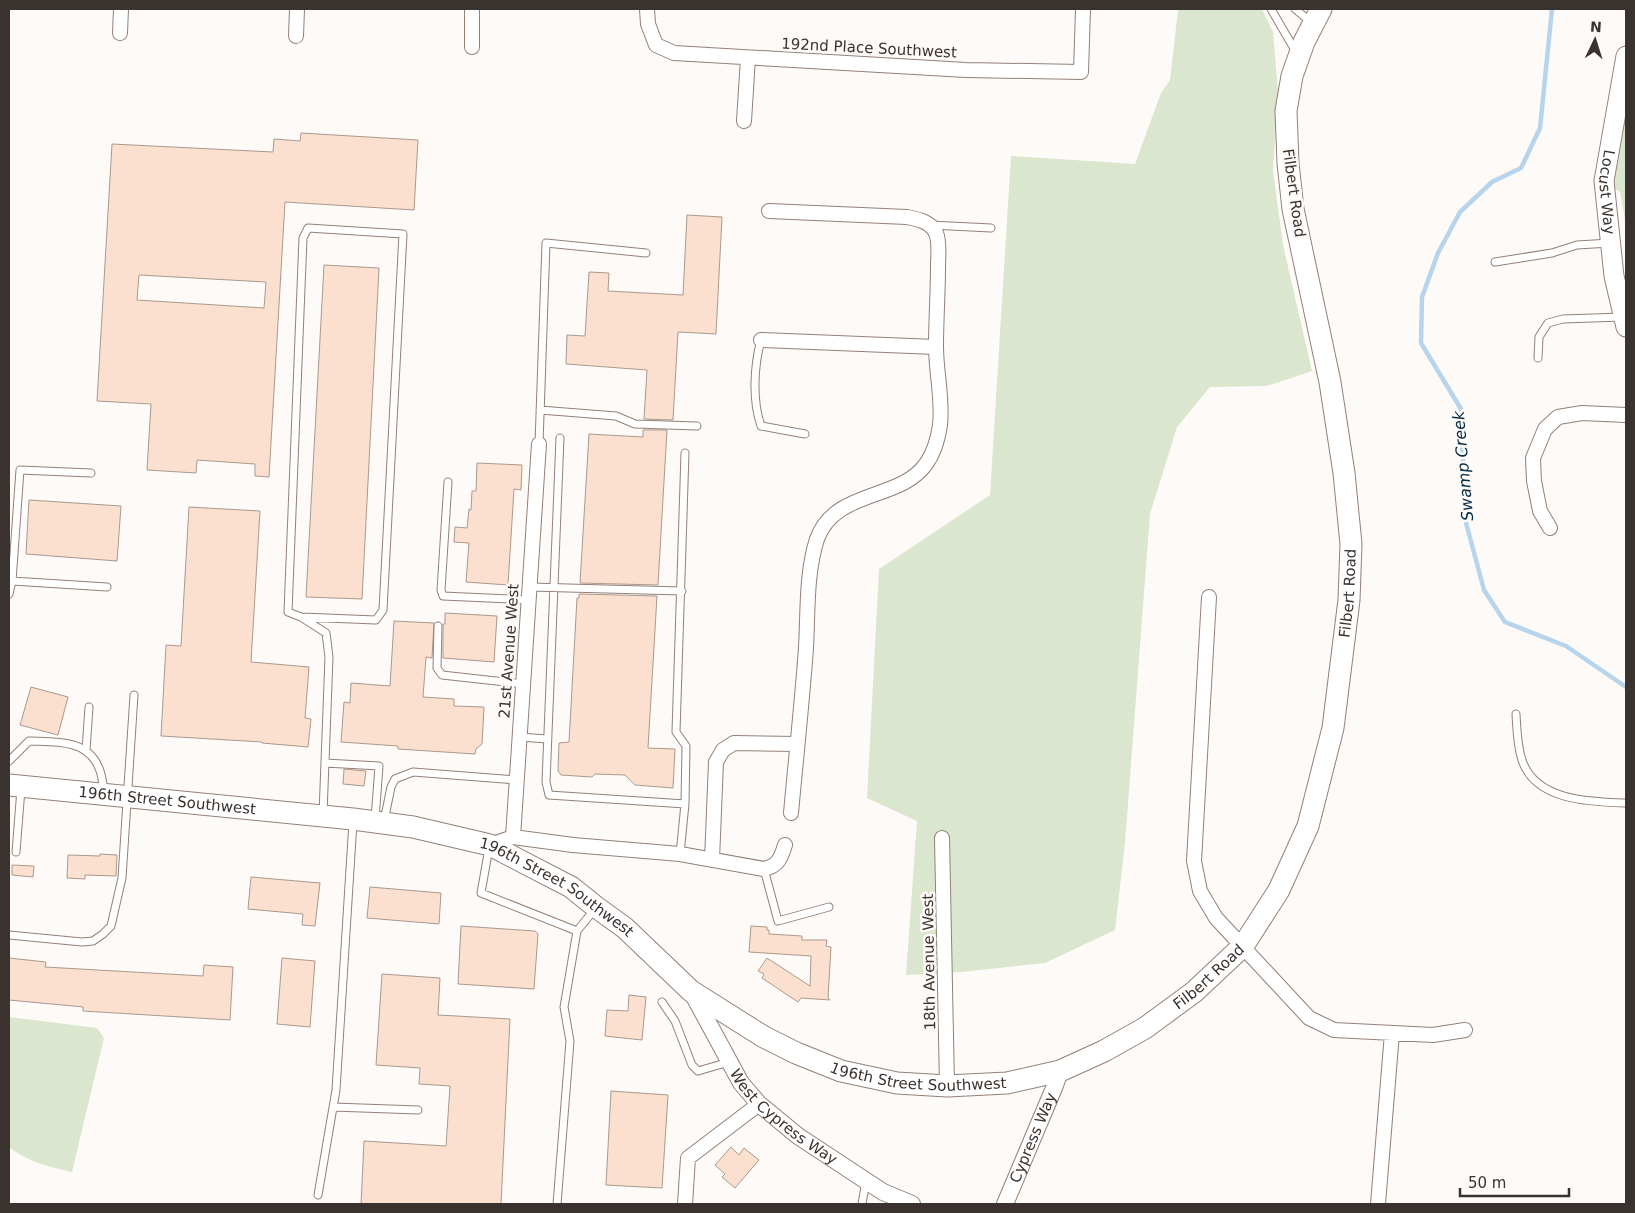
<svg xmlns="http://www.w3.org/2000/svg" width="1635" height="1213" font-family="'DejaVu Sans',sans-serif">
	<rect width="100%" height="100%" fill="#fefaf8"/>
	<path fill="#dbe6ce" d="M1177 9H1262L1273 32 1278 91 1273 170 1283 245 1312 371 1267 386 1210 387 1177 427 1150 514 1125 843 1115 930 1045 963 961 972 906 975 917 821 867 798 879 569 990 495 1011 156 1135 164 1161 93 1170 80 1178 10Z
		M1626 56V225L1620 192 1604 181Z
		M9 1017 97 1028 104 1038 72 1172C49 1167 28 1162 9 1147Z"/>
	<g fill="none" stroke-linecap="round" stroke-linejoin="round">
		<path stroke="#b6d5ed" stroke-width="4.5" d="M1552 9 1540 128 1521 168 1492 182 1460 212 1438 253 1422 297 1421 343 1461 409 1465 519 1484 590 1505 622 1566 646 1626 687"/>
	</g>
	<path fill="#fbe0cf" stroke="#aa998d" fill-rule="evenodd" d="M301 133 418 140 414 210 285 202 269 477 255 476V464L197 460 196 473 147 470 151 404 97 401 112 144 273 152 274 139 300 141ZM139 275 266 282 264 308 137 300Z
		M687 215 722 217 716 334 678 332 673 420 644 419 647 370 566 364 567 335 585 336 589 272 609 273 608 291 683 295Z
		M324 265 379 268 362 599 306 597Z
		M643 430H667L658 585 580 583 589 434 643 437Z
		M477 463 522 465 521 490 514 489 508 585 466 582 469 543 454 542 455 527 467 528 469 509 471 510 472 491H476Z
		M29 500 121 506 117 561 26 554Z
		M189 507 260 511 251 662 309 667 305 718 311 719 308 747 262 743V742L161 736 166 645 181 646Z
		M579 594 657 596 648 748 675 749 673 788 635 785 625 775 595 774 592 777 561 775 558 771 559 743 569 742 577 598H579Z
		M445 613 497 616 494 662 443 658V624H445Z
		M394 621 434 623 432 658 426 657 423 697 454 699V706L484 707 482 744 476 749 475 754 398 749V746L341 742 344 702 350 703 351 683 390 686Z
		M31 687 68 697 58 735 20 725Z
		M344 769 366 771 364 786 343 784Z
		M100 854 117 855 116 876 85 875V879L67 878 68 855 100 856Z
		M12 865 34 866 33 877 12 875Z
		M251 877 320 883 315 926 302 925 303 914 248 909Z
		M370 887 441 893 439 924 367 918Z
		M461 926 535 931 538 934 534 989 458 984Z
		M751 926 767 927V930H769V934L802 936V940H827L826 946 831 947 828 998 830 1000 801 998 798 1002 762 978 764 974 758 971 767 958 810 986 811 956 749 952Z
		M9 958 46 962 45 967 203 976 204 965 233 967 230 1020 83 1011V1007L9 1000Z
		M282 958 315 961 310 1027 277 1024Z
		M382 974 440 978 438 1015 510 1019 501 1204H361L364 1141 446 1146 450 1086 419 1084 420 1068 376 1065Z
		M629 995 646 997 642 1040 605 1036 607 1010 628 1011Z
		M611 1091 668 1095 662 1188 606 1185Z
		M731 1147 739 1155 744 1148 759 1160 735 1188 722 1177 725 1174 715 1165Z"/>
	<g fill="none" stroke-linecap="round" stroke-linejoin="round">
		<g stroke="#938077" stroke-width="9">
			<path id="service" d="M1271 9 1296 52
				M1295 9 1311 22
				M930 225 991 228
				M1495 262 1552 253 1577 245 1610 243
				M761 340C754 366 752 400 761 426L805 434
				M1538 358 1539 337 1548 323 1563 319 1622 317
				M540 410 616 416 635 424 697 426
				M560 438 546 782 549 795 685 804
				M539 444 546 243 646 253
				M448 482 441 590 443 596 529 600
				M12 581 107 587
				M530 587 682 591
				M9 594 12 581 20 470 91 473
				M301 617 376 620 383 610 403 234 308 228 303 238 288 612 301 617 326 633 329 657 323 814
				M438 626 437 668 442 675 523 684
				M1516 714C1517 730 1517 745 1522 760 1535 801 1591 802 1626 803
				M520 737 547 739
				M86 750 89 707
				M9 761 29 741C54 742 86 739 98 766 102 773 103 784 104 792
				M325 763 379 766 375 819
				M384 821 391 787 395 779 413 772 517 780
				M489 848 481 893 577 931
				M16 852 21 789
				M680 854 685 804 686 746 676 732 685 453
				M764 869 778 921 829 907
				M9 935 82 942 93 941 103 934 111 926 122 878 134 695
				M662 1002 675 1021 692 1065 698 1071 729 1062
				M333 1107 418 1110
				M318 1195 336 1090 353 822
				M557 1204 570 1041 564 1007 577 931 594 910
				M862 1204 866 1181"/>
		</g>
		<g stroke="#938077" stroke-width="16">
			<path id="minor" d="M647 9 648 24 656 45 674 53 966 70 1081 72 1083 9
				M120 33 121 9
				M296 36 297 9
				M472 47V9
				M744 121 748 58
				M769 211 907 217C918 219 931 222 936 233 940 242 938 257 938 267 938 293 936 320 936 346 936 373 943 399 940 425 938 439 934 453 926 464 900 501 835 489 817 539 806 573 808 612 806 648 802 703 796 758 791 813
				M761 340 936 347
				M1550 528 1540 511 1534 481 1533 458 1545 429 1558 417 1582 413 1626 415
				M1209 597 1194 861 1200 891 1216 918 1309 1018 1334 1030 1433 1035 1465 1030
				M513 837 539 444
				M942 838 947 1086
				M490 845 513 837 573 845 680 854 764 869C778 866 781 858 785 845
				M712 860 716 762 723 750 734 743 797 744
				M685 1204 688 1158 759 1104
				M1378 1204 1392 1033"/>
		</g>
		<g stroke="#938077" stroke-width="18">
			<g id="tertiary">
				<path id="s1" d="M691 991 741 1083 759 1104 798 1136 883 1192 912 1204"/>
				<path id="s2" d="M1005 1204 1054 1088 1060 1071"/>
			</g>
		</g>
		<g stroke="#938077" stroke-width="21">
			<g id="secondary">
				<path id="s3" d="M1626 56 1604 181 1614 276 1626 327"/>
			</g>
		</g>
		<g stroke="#938077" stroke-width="23">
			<g id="primary">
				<path id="s4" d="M9 785 353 819 413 827 490 845 571 887 596 907 625 928 691 991 764 1037 796 1053 841 1071 897 1083 947 1086 1007 1083 1060 1071 1104 1051 1145 1028 1194 992 1243 946 1279 890 1308 826 1333 728 1349 600 1351 544 1344 473 1330 382 1293 209 1288 163 1286 111 1292 76 1304 42 1321 9"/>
			</g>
		</g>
		<use href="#service" stroke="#fff" stroke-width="7"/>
		<use href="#minor" stroke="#fff" stroke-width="14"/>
		<use href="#tertiary" stroke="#fff" stroke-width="16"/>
		<use href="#secondary" stroke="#fff" stroke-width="19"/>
		<use href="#primary" stroke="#fff" stroke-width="21"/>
	</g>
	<g text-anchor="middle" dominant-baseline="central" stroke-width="5" stroke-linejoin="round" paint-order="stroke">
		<g font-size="15" fill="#3a322e" stroke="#fefaf8">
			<text transform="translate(869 48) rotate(3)">192nd Place Southwest</text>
			<text stroke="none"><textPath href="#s3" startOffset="138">Locust Way</textPath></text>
			<text transform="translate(1294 193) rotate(82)">Filbert Road</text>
			<text stroke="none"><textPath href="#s4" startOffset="1725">Filbert Road</textPath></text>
			<text transform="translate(509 651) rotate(-86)">21st Avenue West</text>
			<text stroke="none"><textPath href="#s4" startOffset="159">196th Street Southwest</textPath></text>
			<text stroke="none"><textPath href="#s4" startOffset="564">196th Street Southwest</textPath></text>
			<text transform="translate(929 962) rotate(-91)">18th Avenue West</text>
			<text stroke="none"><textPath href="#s4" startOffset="1305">Filbert Road</textPath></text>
			<text stroke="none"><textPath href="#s4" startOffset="984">196th Street Southwest</textPath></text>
			<text stroke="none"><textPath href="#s1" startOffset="159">West Cypress Way</textPath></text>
			<text stroke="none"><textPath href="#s2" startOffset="72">Cypress Way</textPath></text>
		</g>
		<g font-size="16" font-style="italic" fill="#042d45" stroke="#fefaf8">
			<text transform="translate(1463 466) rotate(-95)">Swamp Creek</text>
		</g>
	</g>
	<rect width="1635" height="1213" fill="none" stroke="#3a322e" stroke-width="20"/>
	<g transform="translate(1595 40) rotate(4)" stroke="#fefaf8" stroke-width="4" paint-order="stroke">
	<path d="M0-4L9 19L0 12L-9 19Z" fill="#3a322e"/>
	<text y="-8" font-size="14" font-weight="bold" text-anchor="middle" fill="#3a322e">N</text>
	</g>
	<path d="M1460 1188v8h109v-8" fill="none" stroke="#3a322e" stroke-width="2.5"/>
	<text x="1468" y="1188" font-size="15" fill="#3a322e" stroke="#fefaf8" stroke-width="4" paint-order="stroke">50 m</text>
</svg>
